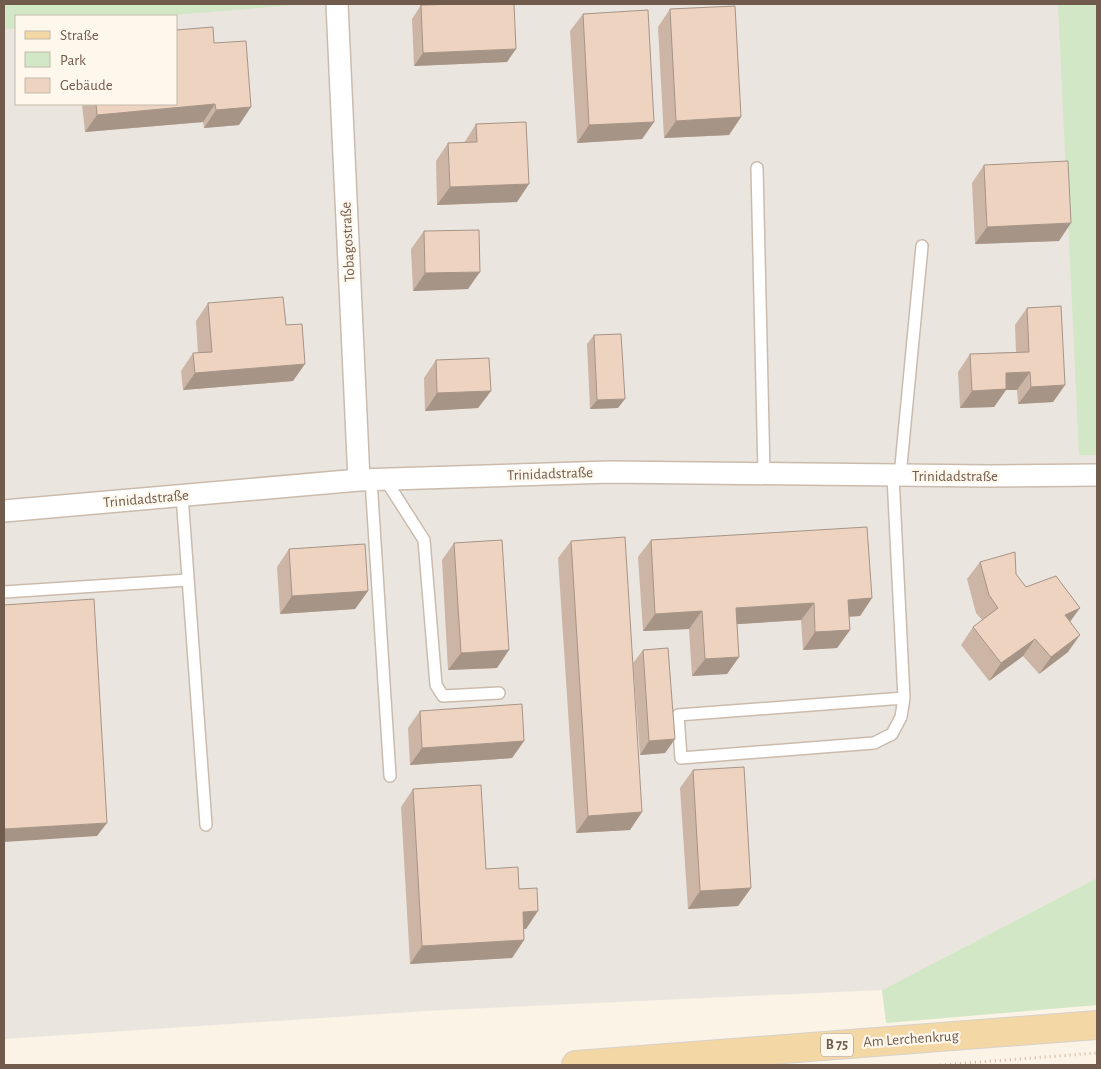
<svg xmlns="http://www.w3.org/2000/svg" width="1101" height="1069" font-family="'Alegreya Sans',sans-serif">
	<rect width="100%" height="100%" fill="#faf3e6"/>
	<path fill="#ebe5df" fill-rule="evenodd" d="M4 4H1097V878L882 990 442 1010 4 1039ZM16 16H176V104H16Z"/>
	<path fill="#d2e7c5" d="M4 4H307L159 16H16V28L4 29Z
		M1058 4H1097V455H1079Z
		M1097 878V1005L886 1023 882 990Z"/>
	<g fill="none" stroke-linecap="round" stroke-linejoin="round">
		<g stroke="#cbbbad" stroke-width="14">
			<path id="service" d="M757 168 764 473
				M893 476 904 698 901 717 892 734 874 743 681 758 678 715 904 698
				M900 476 922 246
				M385 479 424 540 436 685 443 696 499 693
				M371 480 390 776
				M182 495 206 825
				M4 592 188 580"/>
		</g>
		<g stroke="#cbbbad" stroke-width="24">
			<path id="minor" d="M337 4 359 480
				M4 511 359 480 610 472 988 476 1097 475"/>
		</g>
		<g stroke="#d7d1cd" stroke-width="30">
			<path id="primary" d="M576 1065 1097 1025"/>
		</g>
		<path stroke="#d2b6a3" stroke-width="3" stroke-dasharray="1 4" stroke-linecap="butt" d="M940 1065 1097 1053"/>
		<use href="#service" stroke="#fff" stroke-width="11"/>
		<use href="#minor" stroke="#fff" stroke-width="21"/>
		<use href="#primary" stroke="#f3d7a4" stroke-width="28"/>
	</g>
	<path fill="#ccb5a5" d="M421 5 507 62 414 66 412 19Z
		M670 9 741 117 729 135 664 138 658 27Z
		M583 14 654 122 642 139 577 143 570 31Z
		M214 43 239 125 204 128 203 122 85 132 82 104H176Z
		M476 124 517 202 437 205 436 161 448 143H464Z
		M984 165 1059 241 975 244 972 183Z
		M424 231 468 289 413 291 411 249Z
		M208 303 286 325 293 381 183 390 181 371 193 353H198L196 321Z
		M1027 308 1065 385 1053 402 1018 404 1017 390H1006L994 407 960 408 958 372 970 354 1016 352 1015 325Z
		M594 335 618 408 590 409 587 344Z
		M436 360 491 391 478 408 425 411 424 378Z
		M651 540 872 598 860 616 849 617 850 630 837 648 803 650 801 620 737 624 739 657 727 674 692 676 689 629 643 631 638 557Z
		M571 541 642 812 630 830 576 833 558 558Z
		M454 543 497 668 448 670 442 560Z
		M289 549 368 591 355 609 280 614 277 567Z
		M980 562 1016 574 1026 587 1070 622 1068 652 1039 674 1023 656 989 681 961 645 973 627 982 620 976 613 967 579Z
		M643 650 675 739 665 753 640 755 633 663Z
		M420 711 524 741 512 758 410 765 408 728Z
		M693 770 751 888 738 906 688 909 680 788Z
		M413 789 486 869 519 889 526 929H524V940L512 958 410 964 401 807Z"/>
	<path fill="#a69486" d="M516 49 507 62 414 66 423 53Z
		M215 104 203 122 85 132 97 115Z
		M251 107 239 125 204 128 216 110Z
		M741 117 729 135 664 138 676 121Z
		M654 122 642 139 577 143 589 125Z
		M529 184 517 202 437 205 450 187Z
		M1071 223 1059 241 975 244 987 227Z
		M480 272 468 289 413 291 425 273Z
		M305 364 293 381 183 390 195 373Z
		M1030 372 1017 390H1006L994 407 960 408 972 391 1006 373Z
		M1065 385 1053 402 1018 404 1031 387Z
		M491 391 478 408 425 411 437 393Z
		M625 399 618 408 590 409 597 400Z
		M368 591 355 609 280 614 292 596Z
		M872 598 860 616 836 617 848 600Z
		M814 603 801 620 724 625 736 608Z
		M1080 608 1067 626 1065 615Z
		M702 611 689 629 643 631 655 614Z
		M850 630 837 648 803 650 815 632Z
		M1080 635 1068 652 1039 674 1051 657Z
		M1035 639 1023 656 989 681 1001 663Z
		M509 650 497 668 448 670 461 653Z
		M739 657 727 674 692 676 705 659Z
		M675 739 665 753 640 755 649 741Z
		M524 741 512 758 410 765 422 748Z
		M642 812 630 830 576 833 588 816Z
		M107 823 97 836 4 842V829Z
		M751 888 738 906 688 909 700 891Z
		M538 911 526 929 510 930 523 912Z
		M524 940 512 958 410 964 422 946Z"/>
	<path fill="#edd3c0" stroke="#a69486" d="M459 4H514L516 49 423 53 421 5Z
		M735 6 741 117 676 121 670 9Z
		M648 10 654 122 589 125 583 14Z
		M213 27 214 43 246 41 251 107 216 110 215 104 97 115 96 104H176V30Z
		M526 122 529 184 450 187 448 143 477 142 476 124Z
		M1068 161 1071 223 987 227 984 165Z
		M479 230 480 272 425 273 424 231Z
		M283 297 286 325 302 324 305 364 195 373 193 353 212 352 208 303Z
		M1061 306 1065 385 1031 387 1030 372 1006 373V389L972 391 970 354 1029 352 1027 308Z
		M621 334 625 399 597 400 594 335Z
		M489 358 491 391 437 393 436 360Z
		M867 527 872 598 848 600 850 630 815 632 814 603 736 608 739 657 705 659 702 611 655 614 651 540Z
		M625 537 642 812 588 816 571 541Z
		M502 540 509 650 461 653 454 543Z
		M365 544 368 591 292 596 289 549Z
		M1015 552 1016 574 1026 587 1056 576 1080 608 1065 615 1080 635 1051 657 1035 639 1001 663 973 627 998 608 989 595 980 562Z
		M94 599 107 823 4 829V605Z
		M668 648 675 739 649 741 643 650Z
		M522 704 524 741 422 748 420 711Z
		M744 767 751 888 700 891 693 770Z
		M481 785 486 869 518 867 519 889 537 888 538 911 523 912 524 940 422 946 413 789Z"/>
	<g text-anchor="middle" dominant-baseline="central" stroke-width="4.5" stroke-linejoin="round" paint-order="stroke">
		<rect fill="#fdf7ec" stroke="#9b8a7d" stroke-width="1" x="821" y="1033.5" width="32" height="23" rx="4"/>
		<g font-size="14" font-weight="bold" fill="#715b4d">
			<text x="837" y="1045">B 75</text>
		</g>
		<g font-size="15" fill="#715b4d" stroke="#fdf7ec">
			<text transform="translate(348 242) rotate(-93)">Tobagostraße</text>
			<text transform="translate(550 474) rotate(-2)">Trinidadstraße</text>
			<text x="955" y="476">Trinidadstraße</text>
			<text transform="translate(146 499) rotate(-5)">Trinidadstraße</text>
			<text transform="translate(911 1039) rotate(-4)">Am Lerchenkrug</text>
		</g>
	</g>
	<rect width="1101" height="1069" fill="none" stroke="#715b4d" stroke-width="10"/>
	<rect x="15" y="15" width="162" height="90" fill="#fdf7ec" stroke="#c5b9ac"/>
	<rect x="25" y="31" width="25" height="8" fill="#f3d7a4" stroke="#c5b9ac"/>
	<text x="60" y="40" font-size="15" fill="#715b4d">Straße</text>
	<rect x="25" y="52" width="25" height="15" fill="#d2e7c5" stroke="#c5b9ac"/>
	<text x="60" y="65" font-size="15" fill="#715b4d">Park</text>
	<rect x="25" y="78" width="25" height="15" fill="#edd3c0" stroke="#c5b9ac"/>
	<text x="60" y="90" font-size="15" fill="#715b4d">Gebäude</text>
</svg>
